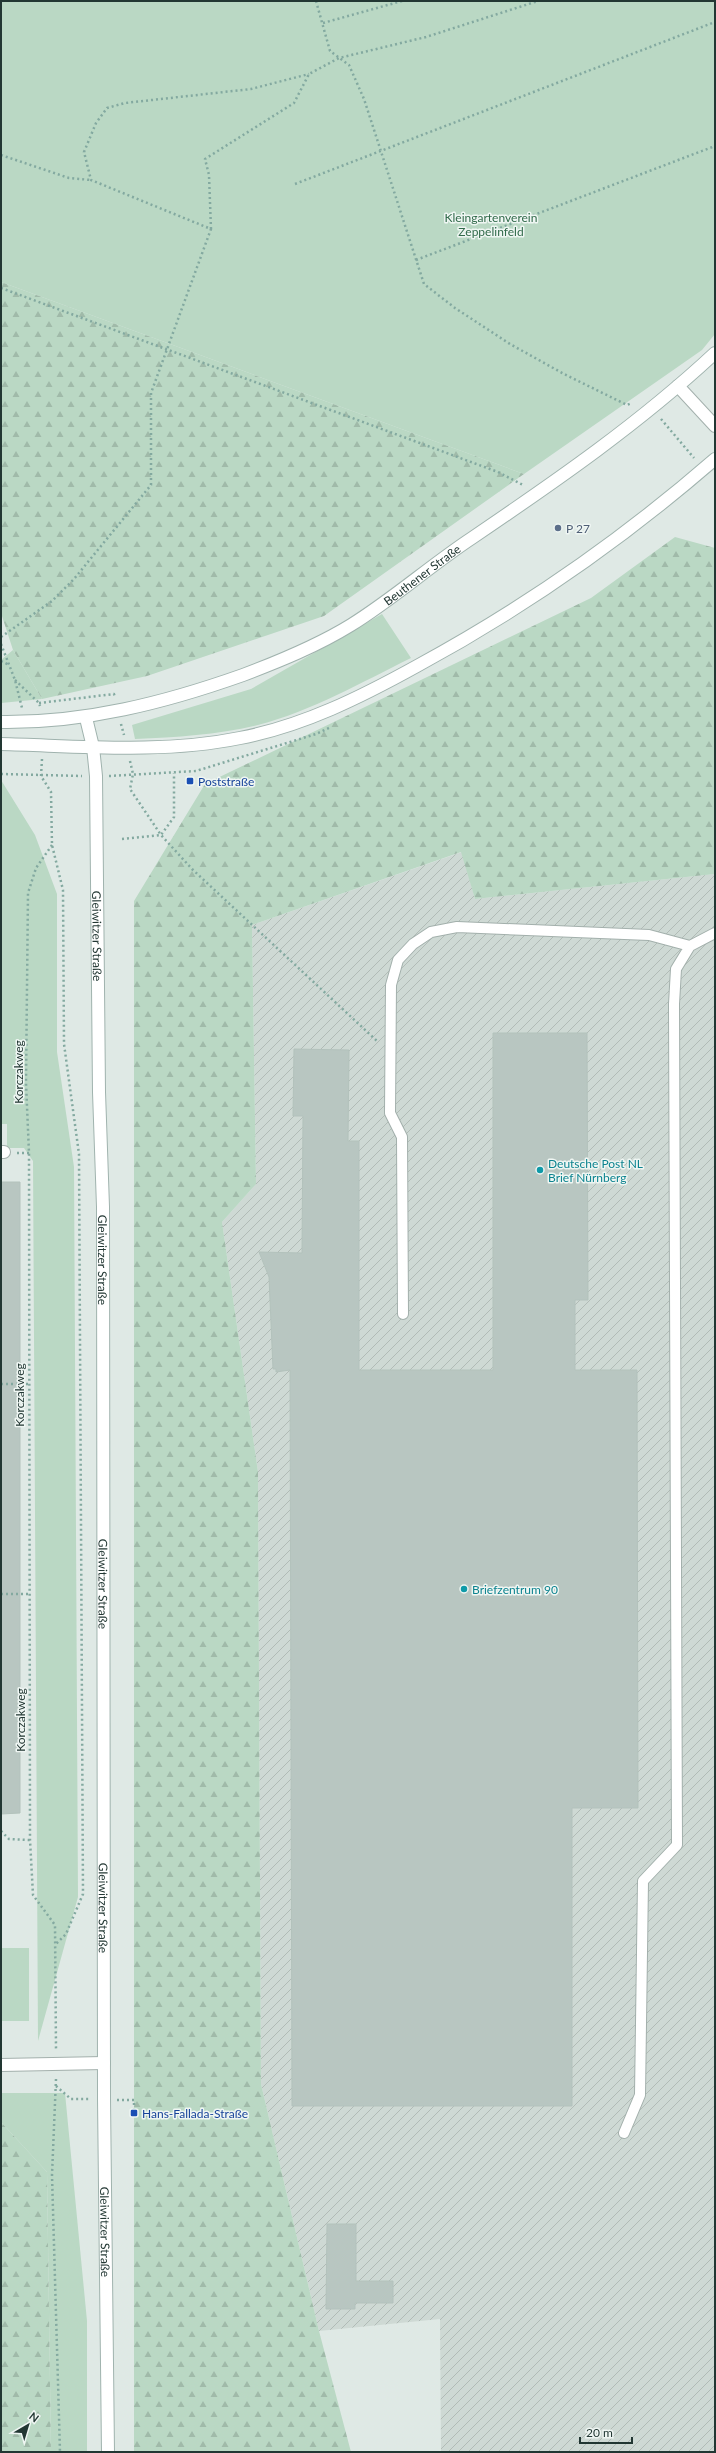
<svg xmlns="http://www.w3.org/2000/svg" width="716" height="2453" font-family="Lato,sans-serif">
	<defs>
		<pattern id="industrial-furrows" width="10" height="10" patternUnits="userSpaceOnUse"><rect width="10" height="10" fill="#ced9d4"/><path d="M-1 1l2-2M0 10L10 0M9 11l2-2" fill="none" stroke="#b1bbb6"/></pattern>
		<pattern id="forest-firs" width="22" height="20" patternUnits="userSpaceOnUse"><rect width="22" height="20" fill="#bad8c4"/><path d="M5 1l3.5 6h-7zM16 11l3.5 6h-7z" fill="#a0baa9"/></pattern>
	</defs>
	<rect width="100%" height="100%" fill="#dfe9e5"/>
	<path fill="url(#industrial-furrows)" d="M462 852 475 899 715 874V2452H441L440 2319 319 2331 261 2084 258 1472 222 1222 256 1184 252 925Z"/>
	<path fill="#bad8c4" d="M1 1H715V334L702 350 524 474 1 282Z
		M382 614 411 658C362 682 312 711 258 725 218 735 177 737 135 739L132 725 251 689Z
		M13 650 42 699 1 703V660Z
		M1 780 35 835 57 894V1052L74 1167 78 1897 38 2041 33 1161 24 1148H7V1124H1Z
		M1 1948H29V2021H1Z
		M1 2093H65L87 2321V2452H51L47 2172 1 2122Z"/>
	<path fill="url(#forest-firs)" d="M1 282 524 474 324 616 147 676 42 699 13 650 1 613Z
		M675 537 715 548V874L475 899 461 852 252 925 256 1184 222 1222 258 1472 261 2084 319 2331 351 2452H134V901L205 784 591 598Z
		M1 2122 47 2172 51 2452H1Z"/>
	<path fill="#b8c6c1" stroke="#b3c2bc" d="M493 1033H587L588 1300H575V1370H637L638 1808H572V2106H292L290 1370 276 1372V1369H273L269 1277 259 1252 302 1253 303 1116H293L294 1049 349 1050 348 1141H359V1370H493Z
		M1 1182H20V1813L1 1814Z
		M327 2224H356V2281H393V2303H355V2309H326Z"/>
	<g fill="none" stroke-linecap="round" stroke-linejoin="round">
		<g stroke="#a3b0ac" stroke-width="12">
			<path id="lane" d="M403 1314 402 1137 390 1113 391 985 398 960 413 944 431 932 457 927 649 935 690 946
				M624 2133 640 2095 643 1881 677 1845 674 1004 676 969 690 946 715 933"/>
		</g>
		<g stroke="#a3b0ac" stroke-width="14">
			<path id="street" d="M678 386 715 426
				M1 1152H4
				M1 2065 104 2063"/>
		</g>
		<g stroke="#a0b3ae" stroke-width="14">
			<g id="secondary">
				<path id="s1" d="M86 718 93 747 96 776 99 1092 103 1207 104 2099 108 2452"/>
				<path id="s2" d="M1 722C85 723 164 703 243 675 280 661 317 646 351 625 393 599 431 565 472 538 556 481 640 423 715 353"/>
				<path d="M1 744C80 746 162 754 240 738 303 726 361 697 417 666 524 608 623 539 715 459"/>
			</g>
		</g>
		<path stroke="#83a9a0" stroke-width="2.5" stroke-dasharray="2 3" stroke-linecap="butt" d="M316 1 330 51 349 65 364 99 424 284 455 308 510 344 564 374 627 405 632 403
			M323 23 402 1
			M1 155 69 178 91 180
			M295 184 715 22
			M211 229 209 175 205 159 294 103 309 74 339 58 426 37 538 1
			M416 260 715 146
			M1 288 498 472 523 485
			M661 419 694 458
			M1 637 52 601 74 579 151 485V393L211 229 91 180 84 152 96 123 107 108 125 103 251 89 309 74
			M1 644 15 680 22 708
			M1 661 9 665
			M15 680 39 703 40 706
			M39 703 114 694 115 698
			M121 724 124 735
			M42 759 41 776 51 792 52 845 63 890 64 1044 79 1154 83 1894 66 1934 55 1945
			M130 761 133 774 130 789 161 835 192 869 377 1041
			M1 774 82 776
			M109 776 196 771 316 734 331 727
			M122 839 161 835 174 817V773
			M52 845 36 868 28 893 26 1083 29 1153 30 1840 33 1895 55 1925 56 2050
			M17 1153H29
			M1 1384H28
			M1 1594H28
			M1 1831 9 1839 30 1840
			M56 2079 52 2175 60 2452
			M56 2086 71 2099H90
			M117 2100H134V2113"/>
		<use href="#lane" stroke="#fff" stroke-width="10"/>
		<use href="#street" stroke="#fff" stroke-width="12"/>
		<use href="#secondary" stroke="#fff" stroke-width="12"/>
	</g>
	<circle fill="#5c6f8a" stroke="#eff6f3" stroke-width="1.5" cx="558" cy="528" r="4"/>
	<g fill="#1a4fb4" stroke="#eff6f3" stroke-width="1.5">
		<rect x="186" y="777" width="8" height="8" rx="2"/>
		<rect x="130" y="2109" width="8" height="8" rx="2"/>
	</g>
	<g fill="#0f9aa8" stroke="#eff6f3" stroke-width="1.5">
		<circle cx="540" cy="1170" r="4"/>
		<circle cx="464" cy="1589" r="4"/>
	</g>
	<g text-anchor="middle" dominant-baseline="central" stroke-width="3" stroke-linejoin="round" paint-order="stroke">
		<g font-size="12" fill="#316a4a" stroke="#eff6f3">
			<text x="491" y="217">Kleingartenverein<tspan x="491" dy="14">Zeppelinfeld</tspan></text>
		</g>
		<g font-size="12" fill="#4e5e75" stroke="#eff6f3" text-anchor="start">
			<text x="566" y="528">P 27</text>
		</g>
		<g font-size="12" fill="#223733" stroke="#eff6f3">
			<text stroke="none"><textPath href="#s2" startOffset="454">Beuthener Straße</textPath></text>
			<text stroke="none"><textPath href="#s1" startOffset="219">Gleiwitzer Straße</textPath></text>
			<text transform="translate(18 1072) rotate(-90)">Korczakweg</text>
			<text stroke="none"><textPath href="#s1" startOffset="543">Gleiwitzer Straße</textPath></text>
			<text transform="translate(19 1395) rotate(-90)">Korczakweg</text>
			<text stroke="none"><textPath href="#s1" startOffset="867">Gleiwitzer Straße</textPath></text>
			<text transform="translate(20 1720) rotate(-90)">Korczakweg</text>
			<text stroke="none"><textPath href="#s1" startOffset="1191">Gleiwitzer Straße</textPath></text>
			<text stroke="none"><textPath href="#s1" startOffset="1515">Gleiwitzer Straße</textPath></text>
		</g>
		<g font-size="12" fill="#164399" stroke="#eff6f3" text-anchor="start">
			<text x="198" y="781">Poststraße</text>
			<text x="142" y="2113">Hans-Fallada-Straße</text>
		</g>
		<g font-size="12" fill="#0d838f" stroke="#eff6f3" text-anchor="start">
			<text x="548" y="1163">Deutsche Post NL<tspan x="548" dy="14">Brief Nürnberg</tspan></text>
			<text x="472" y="1589">Briefzentrum 90</text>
		</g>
	</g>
	<rect width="716" height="2453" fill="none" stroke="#223733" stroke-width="4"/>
	<g transform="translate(28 2425) rotate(38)" stroke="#eff6f3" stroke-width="3" paint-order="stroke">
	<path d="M0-3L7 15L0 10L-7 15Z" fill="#223733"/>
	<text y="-6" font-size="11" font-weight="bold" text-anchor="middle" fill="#223733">N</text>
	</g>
	<path d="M580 2437v6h52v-6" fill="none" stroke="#223733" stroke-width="2"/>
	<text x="586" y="2437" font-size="12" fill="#223733" stroke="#eff6f3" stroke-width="3" paint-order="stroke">20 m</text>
</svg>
